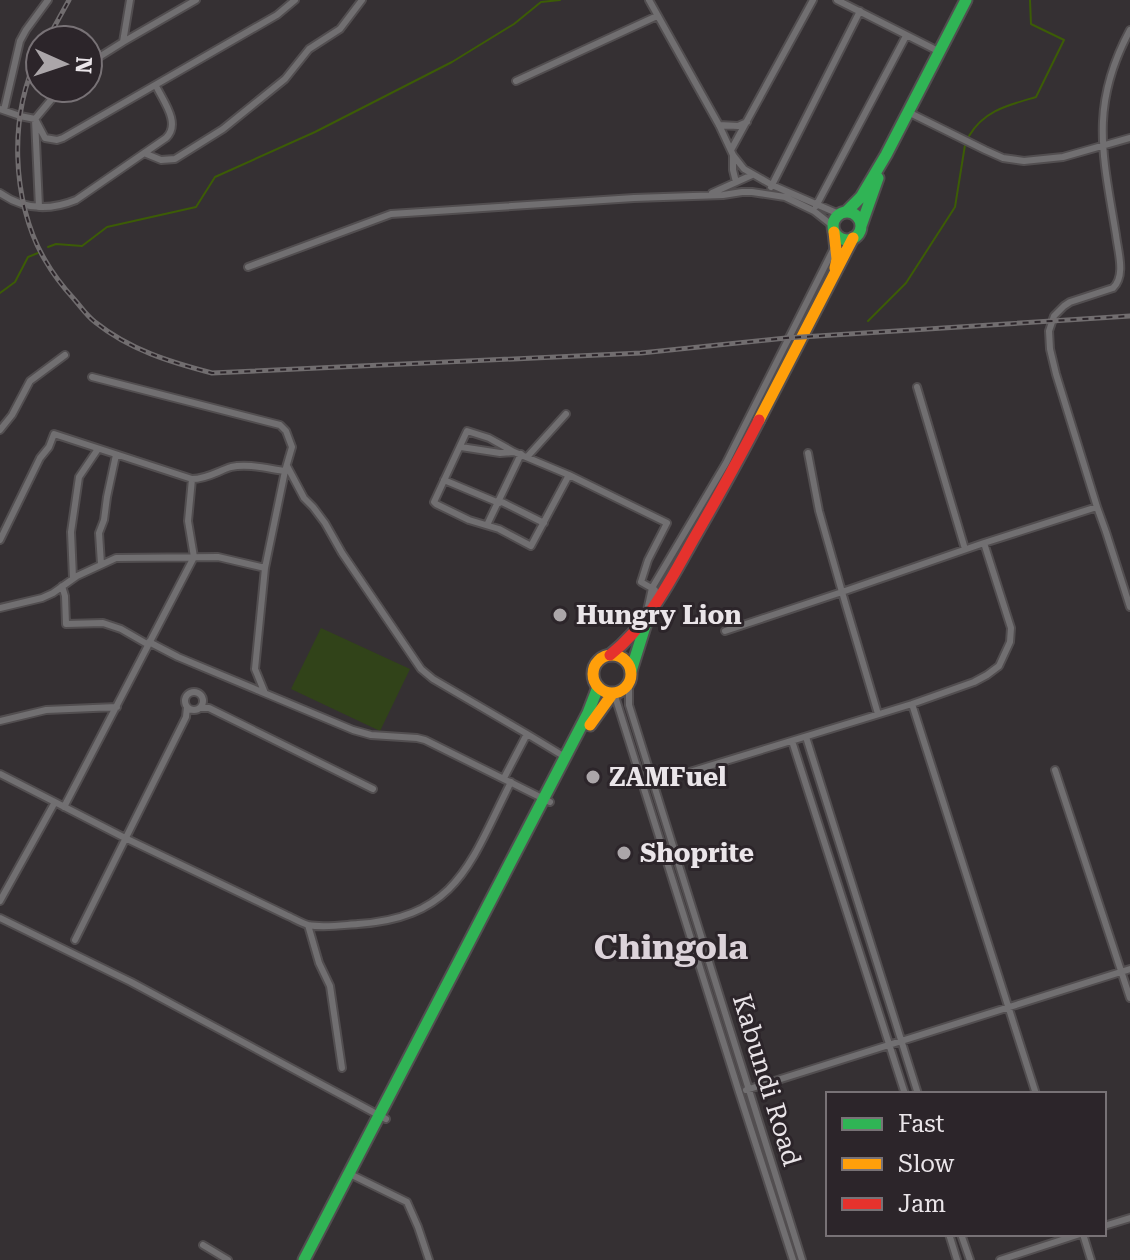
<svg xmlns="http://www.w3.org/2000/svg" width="1130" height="1260" font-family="'Roboto Serif',serif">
	<rect width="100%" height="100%" fill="#353033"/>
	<path fill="#314319" d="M321 628 410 669 380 731 291 689Z"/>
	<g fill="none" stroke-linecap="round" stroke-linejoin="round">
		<path stroke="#3c5c06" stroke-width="2" d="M969 136C984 110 1009 105 1036 97L1064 40 1031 24 1030 0
			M48 247 56 244 82 246 107 227 196 207 215 177 315 132 452 62 514 24 541 2 560 0
			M0 293 15 282 28 257 38 253
			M868 321 906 283 955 207 965 145"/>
		<g stroke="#524e50" stroke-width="10">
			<path id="street" d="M649 0 719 125 733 155 744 169 772 185 839 214
				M837 0 940 52
				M123 42 196 0
				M88 64 123 42 130 0
				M516 81 657 16
				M0 109 20 116 35 119
				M4 110 20 41 26 30 48 0
				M910 113 985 150 1003 158 1024 161 1063 157 1130 138
				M35 119 45 138 57 140 63 138 277 15 295 0
				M719 125 738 126 747 122
				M731 150 813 0
				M144 153 161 160 175 159 223 129 285 79 309 49 340 29 362 0
				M733 155V170L736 182
				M771 187 860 11
				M0 193C24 210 49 211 76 200L166 138C181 124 164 102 156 86
				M712 193 752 175
				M816 206 906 36
				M39 207 35 119 61 88
				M248 267 391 214 634 198 723 195 742 192H752L785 197 814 211 833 226
				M92 377 280 425 286 431 292 447 285 471 265 568 255 669 264 691
				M917 387 965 549
				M0 430 12 415 30 381 65 355
				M461 447 500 453 514 452
				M528 456 566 414
				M287 466 304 498 313 507 325 523 342 553 421 669 433 679 527 734 504 778
				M569 475 531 546 499 529 469 520 436 504 434 502 467 431 489 438 514 452 569 475 667 523 648 560 641 582 655 590 656 600
				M444 480 499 503
				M500 501 544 523
				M1097 507 1056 374 1050 349 1049 331 1054 316 1064 306 1070 302 1113 288C1126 276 1118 252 1116 235 1103 155 1089 106 1130 30
				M487 525 521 454
				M0 540 40 458 49 447 54 434 192 479C207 479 218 471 231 467 248 463 269 469 285 471
				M101 564 99 533 104 520 107 497 116 455
				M73 578 71 532 79 477 98 449
				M62 586 65 596 66 624 103 623 121 629 147 644
				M0 608 42 598 53 593 77 576 116 558 218 557 265 568
				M647 611 652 588 726 463 834 248
				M725 631 842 592 819 511 808 453
				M149 642 178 657 353 730 371 735 417 738 425 740 550 802
				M629 681V705L802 1260
				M185 701a9 9 0 1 1 18 0a9 9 0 1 1-18 0Z
				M614 693 739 1092 793 1260
				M912 704 1036 1094
				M201 708H209L373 789
				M878 714 842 592 984 543 1097 507 1106 532 1130 607
				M0 721 46 710 117 707
				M527 734 565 757
				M806 737 918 1094
				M792 741 905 1094
				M1055 770 1130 998
				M0 774 125 838 286 915C293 918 301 923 308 925 324 928 343 925 358 924 459 917 471 860 511 782
				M644 786 912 704 974 682 987 675 999 666 1010 642 1011 628 984 543
				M64 807 194 557 188 521 192 479
				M0 901 55 802
				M0 918 131 982 386 1119
				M308 925 319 963 330 986 342 1068
				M75 940 186 717 187 707
				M746 1090 1130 969
				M350 1174 407 1202 418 1227 429 1260
				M1104 1226 1130 1218
				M949 1234 957 1260
				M961 1234 970 1260
				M1083 1234 1091 1260
				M203 1245 228 1260
				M1000 1260 1080 1234"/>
		</g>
		<g stroke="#524e50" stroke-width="15">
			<path id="fast" d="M846 212 861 197 886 155 966 0
				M833 226a14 14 0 1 1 28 0a14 14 0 1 1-28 0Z
				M861 226 878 178
				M631 671 647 620
				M304 1260 588 713 598 687"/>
		</g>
		<g stroke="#524e50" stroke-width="15">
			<path id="slow" d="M834 232 837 259 835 268
				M759 420 853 238
				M593 674a19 19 0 1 1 38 0a19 19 0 1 1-38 0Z
				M590 725 613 693"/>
		</g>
		<g stroke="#524e50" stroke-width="15">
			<path id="jam" d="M610 655C648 625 670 581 693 540 716 500 738 461 759 420"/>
		</g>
		<use href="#street" stroke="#716f71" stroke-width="6"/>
		<use href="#fast" stroke="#30b455" stroke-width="11"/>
		<use href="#slow" stroke="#ff9f0a" stroke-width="11"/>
		<use href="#jam" stroke="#e5322d" stroke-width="11"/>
		<g stroke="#716d6f" stroke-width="5">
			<path id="rail" d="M47 40 69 0
				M40 53C8 110 11 203 45 260 53 274 63 287 74 299 81 307 87 316 95 322 130 350 170 362 212 373L641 353 786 338 1130 316"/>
		</g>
		<use href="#rail" stroke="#2c252a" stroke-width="2" stroke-dasharray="6" stroke-linecap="butt"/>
	</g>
	<g fill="#aba6a9" stroke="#2c252a" stroke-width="3">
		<circle cx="560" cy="615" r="8"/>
		<circle cx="593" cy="777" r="8"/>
		<circle cx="624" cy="853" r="8"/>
	</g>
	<g text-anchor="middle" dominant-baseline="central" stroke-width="6" stroke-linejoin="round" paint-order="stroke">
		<g font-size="26" font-weight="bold" fill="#eae5e9" stroke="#2c252a" text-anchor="start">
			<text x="576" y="615">Hungry Lion</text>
			<text x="609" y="777">ZAMFuel</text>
			<text x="640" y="853">Shoprite</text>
		</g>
		<g font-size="26" fill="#eae5e9" stroke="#2c252a">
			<text transform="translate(767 1080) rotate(73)">Kabundi Road</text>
		</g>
		<g font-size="34" font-weight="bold" fill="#dcd3da" stroke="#2c252a">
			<text x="671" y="947">Chingola</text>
		</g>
	</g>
	<rect x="826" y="1092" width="280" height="144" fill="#2c252a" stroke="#787276" stroke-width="2"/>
	<rect x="842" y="1118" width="40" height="12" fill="#30b455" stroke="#787276" stroke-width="2"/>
	<text x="898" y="1132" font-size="24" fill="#eae5e9">Fast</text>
	<rect x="842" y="1158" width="40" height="12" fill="#ff9f0a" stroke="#787276" stroke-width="2"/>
	<text x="898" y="1172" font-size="24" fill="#eae5e9">Slow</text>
	<rect x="842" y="1198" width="40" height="12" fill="#e5322d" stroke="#787276" stroke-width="2"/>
	<text x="898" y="1212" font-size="24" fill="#eae5e9">Jam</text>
	<g transform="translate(64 64) rotate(93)"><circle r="38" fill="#2c252a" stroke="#787276" stroke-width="2"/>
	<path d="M0-6L14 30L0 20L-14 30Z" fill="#aba6a9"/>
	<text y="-12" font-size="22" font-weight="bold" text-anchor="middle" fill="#eae5e9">N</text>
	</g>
</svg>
